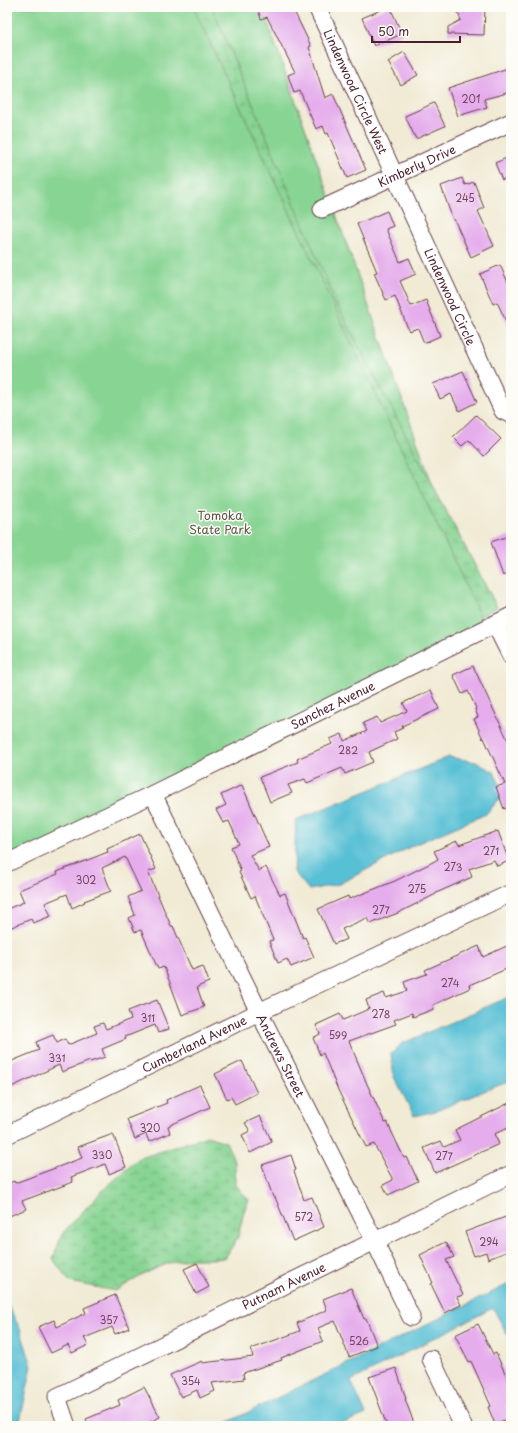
<svg xmlns="http://www.w3.org/2000/svg" width="518" height="1433" font-family="'Playpen Sans',sans-serif">
	<defs>
		<pattern id="wetland-marsh" width="20" height="14" patternUnits="userSpaceOnUse"><rect width="20" height="14" fill="#87d493"/><path d="M1 5h8M5 5V1M11 12h8M15 12V8" fill="none" stroke="#76b67f"/></pattern>
	</defs>
	<rect width="100%" height="100%" fill="#fdfcf7"/>
	<filter id="ink" filterUnits="userSpaceOnUse"><feTurbulence type="fractalNoise" baseFrequency=".025" numOctaves="2"/><feDisplacementMap in="SourceGraphic" scale="8" xChannelSelector="R" yChannelSelector="G"/><feConvolveMatrix kernelMatrix="1 2 1 2 8 2 1 2 1" color-interpolation-filters="sRGB"/></filter>
	<filter id="wash" filterUnits="userSpaceOnUse"><feTurbulence type="fractalNoise" baseFrequency=".012" numOctaves="4" result="noise"/><feDisplacementMap in="SourceGraphic" scale="16" xChannelSelector="R" yChannelSelector="G"/><feGaussianBlur stdDeviation="0.9" result="paint"/><feColorMatrix in="noise" values="0 0 0 0 0 0 0 0 0 0 0 0 0 0 0 0 0 1.4 0 .05"/><feComposite in="paint" operator="in"/></filter>
	<g filter="url(#wash)">
		<rect width="100%" height="100%" fill="#f1ebd5"/>
		<path fill="#87d493" stroke="#687a5f" d="M7 7H262L484 629 7 866Z"/>
		<path fill="url(#wetland-marsh)" stroke="#687a5f" d="M193 7H212L336 303 497 607 480 616Z
			M207 1136 226 1142 235 1162V1184L249 1200 244 1211 238 1237 225 1258C211 1260 195 1258 182 1260 159 1264 136 1279 115 1291L70 1282 53 1259 62 1234 100 1193 138 1159Z"/>
		<path fill="#58c0d5" stroke="#517080" d="M449 757 476 762 494 772 504 794 486 814 416 844 339 884 309 890 294 872 296 820Z
			M511 996V1081L494 1087 436 1111 414 1116 394 1077 391 1054 401 1044Z
			M511 1283V1341L493 1308 351 1381 366 1414 337 1426H220Z
			M7 1303 20 1329 32 1366 20 1421 15 1426H7Z"/>
		<g id="blocks">
			<path fill="#e5adec" d="M257 7H292L311 46 309 47 325 98 333 94 366 170 347 178 328 133 326 134 323 126 316 129 300 91 294 93 288 75 295 72 267 17 261 19Z
				M388 7H390L402 34 374 46 362 18Z
				M455 7H485L484 35 448 34V27L461 20Z
				M404 52 418 75 401 85 388 62Z
				M511 67V92L484 99 487 107 458 116 448 88Z
				M434 103 445 126 416 139 405 116Z
				M511 156V176L502 180 495 163Z
				M462 178 465 185 474 182 484 208 478 211 494 246 471 257 454 219 453 220 441 186Z
				M387 211 393 226 386 229 400 262 409 258 416 274 400 281 411 306 426 300 440 336 424 343 418 328 409 331 395 296 386 300 374 273 377 272 357 224Z
				M500 265 511 289V332L497 302 493 304 480 274Z
				M463 371 477 402 459 411 451 394 440 399 433 384Z
				M476 415 501 439 484 456 469 440 462 446 453 437Z
				M511 535V573L503 576 491 542Z
				M473 666 511 747V806L504 809 496 787 505 784 484 738 483 739 474 719 478 717 475 709 476 708 468 691 462 694 453 675Z
				M431 690 439 709 402 726 403 728 394 732 397 739 369 752 373 762 345 774 342 768 307 783 305 779 288 785 292 793 270 802 260 777 298 762 297 759 332 744 330 739 342 734 344 741 367 731 363 723 377 717 380 723 407 711 403 703Z
				M242 785 269 847 250 855 259 871 266 867 280 895 285 893 303 938 305 937 314 957 291 967 287 959 278 963 269 941 273 940 255 896 251 898 239 872 241 871 231 847 239 844 229 821 223 823 216 810 226 805 221 795Z
				M498 831 509 861 497 866 494 860 469 869 472 877 436 893V894L398 913 370 924 367 918 342 929 347 939 334 944 318 909 348 896 349 899 395 881 431 863 438 859 434 851 457 841 459 845Z
				M140 834 156 869 148 872 171 926H173L192 970 203 966 209 982 197 987 204 1007 182 1015 164 967 158 969 141 930 135 932 129 918 135 915 128 897 141 891 125 857 102 868 111 891 84 901 85 902 72 908 67 894 45 903 51 916 33 923 31 919 7 929V909L24 902 19 890 58 874 57 872 108 852 107 849Z
				M511 944V967L469 985 470 988 433 1005 434 1009 413 1017 412 1013 394 1020 396 1024 349 1041 367 1084 385 1123 387 1122 404 1158 407 1157 418 1181 388 1195 383 1185 393 1180 374 1144 366 1147 338 1090 323 1053 320 1055 313 1038 320 1034 316 1025 340 1014 343 1020 369 1009 366 1000 384 993 386 998 407 991 404 982 427 974 425 970 479 946 483 957Z
				M157 1000 169 1029 158 1033 155 1025 125 1037 126 1039 102 1049 105 1057 90 1062V1061L62 1072 59 1065 7 1089V1063L39 1050 36 1042 53 1035 57 1043 65 1039 68 1045 97 1033 94 1026 103 1023 106 1029 131 1019 128 1011Z
				M242 1061 257 1093 235 1104 231 1097 227 1099 215 1074Z
				M200 1085 210 1107 168 1126 170 1133 149 1142 146 1134 135 1139 127 1119 167 1103 166 1100Z
				M511 1102V1127L494 1134 499 1144 435 1173 424 1148 441 1141 444 1147 460 1140 455 1130Z
				M260 1116 272 1142 250 1153 242 1135 250 1131 245 1123Z
				M113 1134 126 1167 109 1174 105 1164 71 1177 73 1182 22 1201 26 1209 7 1217V1184L14 1181 15 1183 82 1158 78 1147Z
				M291 1155 296 1170 294 1171 304 1200 312 1197 324 1227 293 1241 275 1197H273L262 1165Z
				M511 1215V1250L488 1259 486 1252 474 1256 465 1232Z
				M446 1242 454 1257 446 1260 463 1295 457 1297 461 1305 445 1313 431 1284 433 1283 420 1255Z
				M197 1263 209 1287 196 1294 184 1269Z
				M351 1288 364 1319 366 1318 377 1346 349 1357 335 1321 318 1328 323 1341 281 1358 282 1360 243 1373 244 1379 212 1383 215 1391 200 1398 197 1390 181 1397 170 1375 202 1361V1363L253 1357 251 1349 300 1331 297 1323 327 1310 323 1299Z
				M115 1295 129 1328 115 1334 112 1327 84 1338 88 1345 72 1353 68 1345 51 1353 38 1327 54 1320 57 1327 86 1313 84 1308Z
				M478 1324 493 1354 496 1353 509 1382 507 1383 511 1393V1417L495 1424 488 1407 491 1406 471 1361 469 1362 455 1335Z
				M396 1368 406 1399H405L415 1426H387L369 1377Z
				M144 1387 160 1417 142 1426H89L86 1419 120 1405 118 1400Z"/>
		</g>
	</g>
	<g filter="url(#ink)">
		<use href="#blocks" fill-opacity="0" stroke="#633e44" stroke-width="1"/>
		<g fill="none" stroke-linecap="round" stroke-linejoin="round">
			<g stroke="#633e44" stroke-width="19">
				<g id="minor">
					<path id="s1" d="M317 7 503 411 511 414"/>
					<path id="s2" d="M322 209 511 122"/>
					<path d="M495 624 511 656"/>
					<path id="s3" d="M153 794 259 1012 374 1240 411 1317"/>
					<path id="s4" d="M7 863 153 794 511 616"/>
					<path id="s5" d="M7 1135 259 1012 511 893"/>
					<path d="M431 1359 463 1426"/>
					<path id="s6" d="M67 1426 57 1397 511 1174"/>
				</g>
			</g>
			<use href="#minor" stroke="#fff" stroke-width="17"/>
		</g>
	</g>
	<g text-anchor="middle" dominant-baseline="central" stroke-width="3" stroke-linejoin="round" paint-order="stroke">
		<g font-size="10" fill="#71425b">
			<text x="471" y="98">201</text>
			<text x="465" y="197">245</text>
			<text x="348" y="749">282</text>
			<text x="491" y="850">271</text>
			<text x="453" y="866">273</text>
			<text x="86" y="879">302</text>
			<text x="417" y="888">275</text>
			<text x="381" y="909">277</text>
			<text x="450" y="982">274</text>
			<text x="381" y="1013">278</text>
			<text x="148" y="1017">311</text>
			<text x="338" y="1034">599</text>
			<text x="57" y="1057">331</text>
			<text x="150" y="1127">320</text>
			<text x="102" y="1154">330</text>
			<text x="444" y="1155">277</text>
			<text x="304" y="1216">572</text>
			<text x="489" y="1241">294</text>
			<text x="109" y="1319">357</text>
			<text x="359" y="1340">526</text>
			<text x="191" y="1380">354</text>
		</g>
		<g font-size="12" fill="#4a1f2b" stroke="#fdfcf7">
			<text stroke="none"><textPath href="#s1" startOffset="93">Lindenwood Circle West</textPath></text>
			<text stroke="none"><textPath href="#s2" startOffset="104">Kimberly Drive</textPath></text>
			<text stroke="none"><textPath href="#s1" startOffset="319">Lindenwood Circle</textPath></text>
			<text stroke="none"><textPath href="#s4" startOffset="362">Sanchez Avenue</textPath></text>
			<text stroke="none"><textPath href="#s5" startOffset="208">Cumberland Avenue</textPath></text>
			<text stroke="none"><textPath href="#s3" startOffset="291">Andrews Street</textPath></text>
			<text stroke="none"><textPath href="#s6" startOffset="283">Putnam Avenue</textPath></text>
		</g>
		<g font-size="12" fill="#5c554a" stroke="#fdfcf7">
			<text x="220" y="515">Tomoka<tspan x="220" dy="14">State Park</tspan></text>
		</g>
	</g>
	<rect width="518" height="1433" fill="none" stroke="#fdfcf7" stroke-width="24"/>
	<path d="M372 36v6h88v-6" fill="none" stroke="#4a1f2b" stroke-width="2"/>
	<text x="378" y="36" font-size="12" fill="#4a1f2b" stroke="#fdfcf7" stroke-width="3" paint-order="stroke">50 m</text>
</svg>
